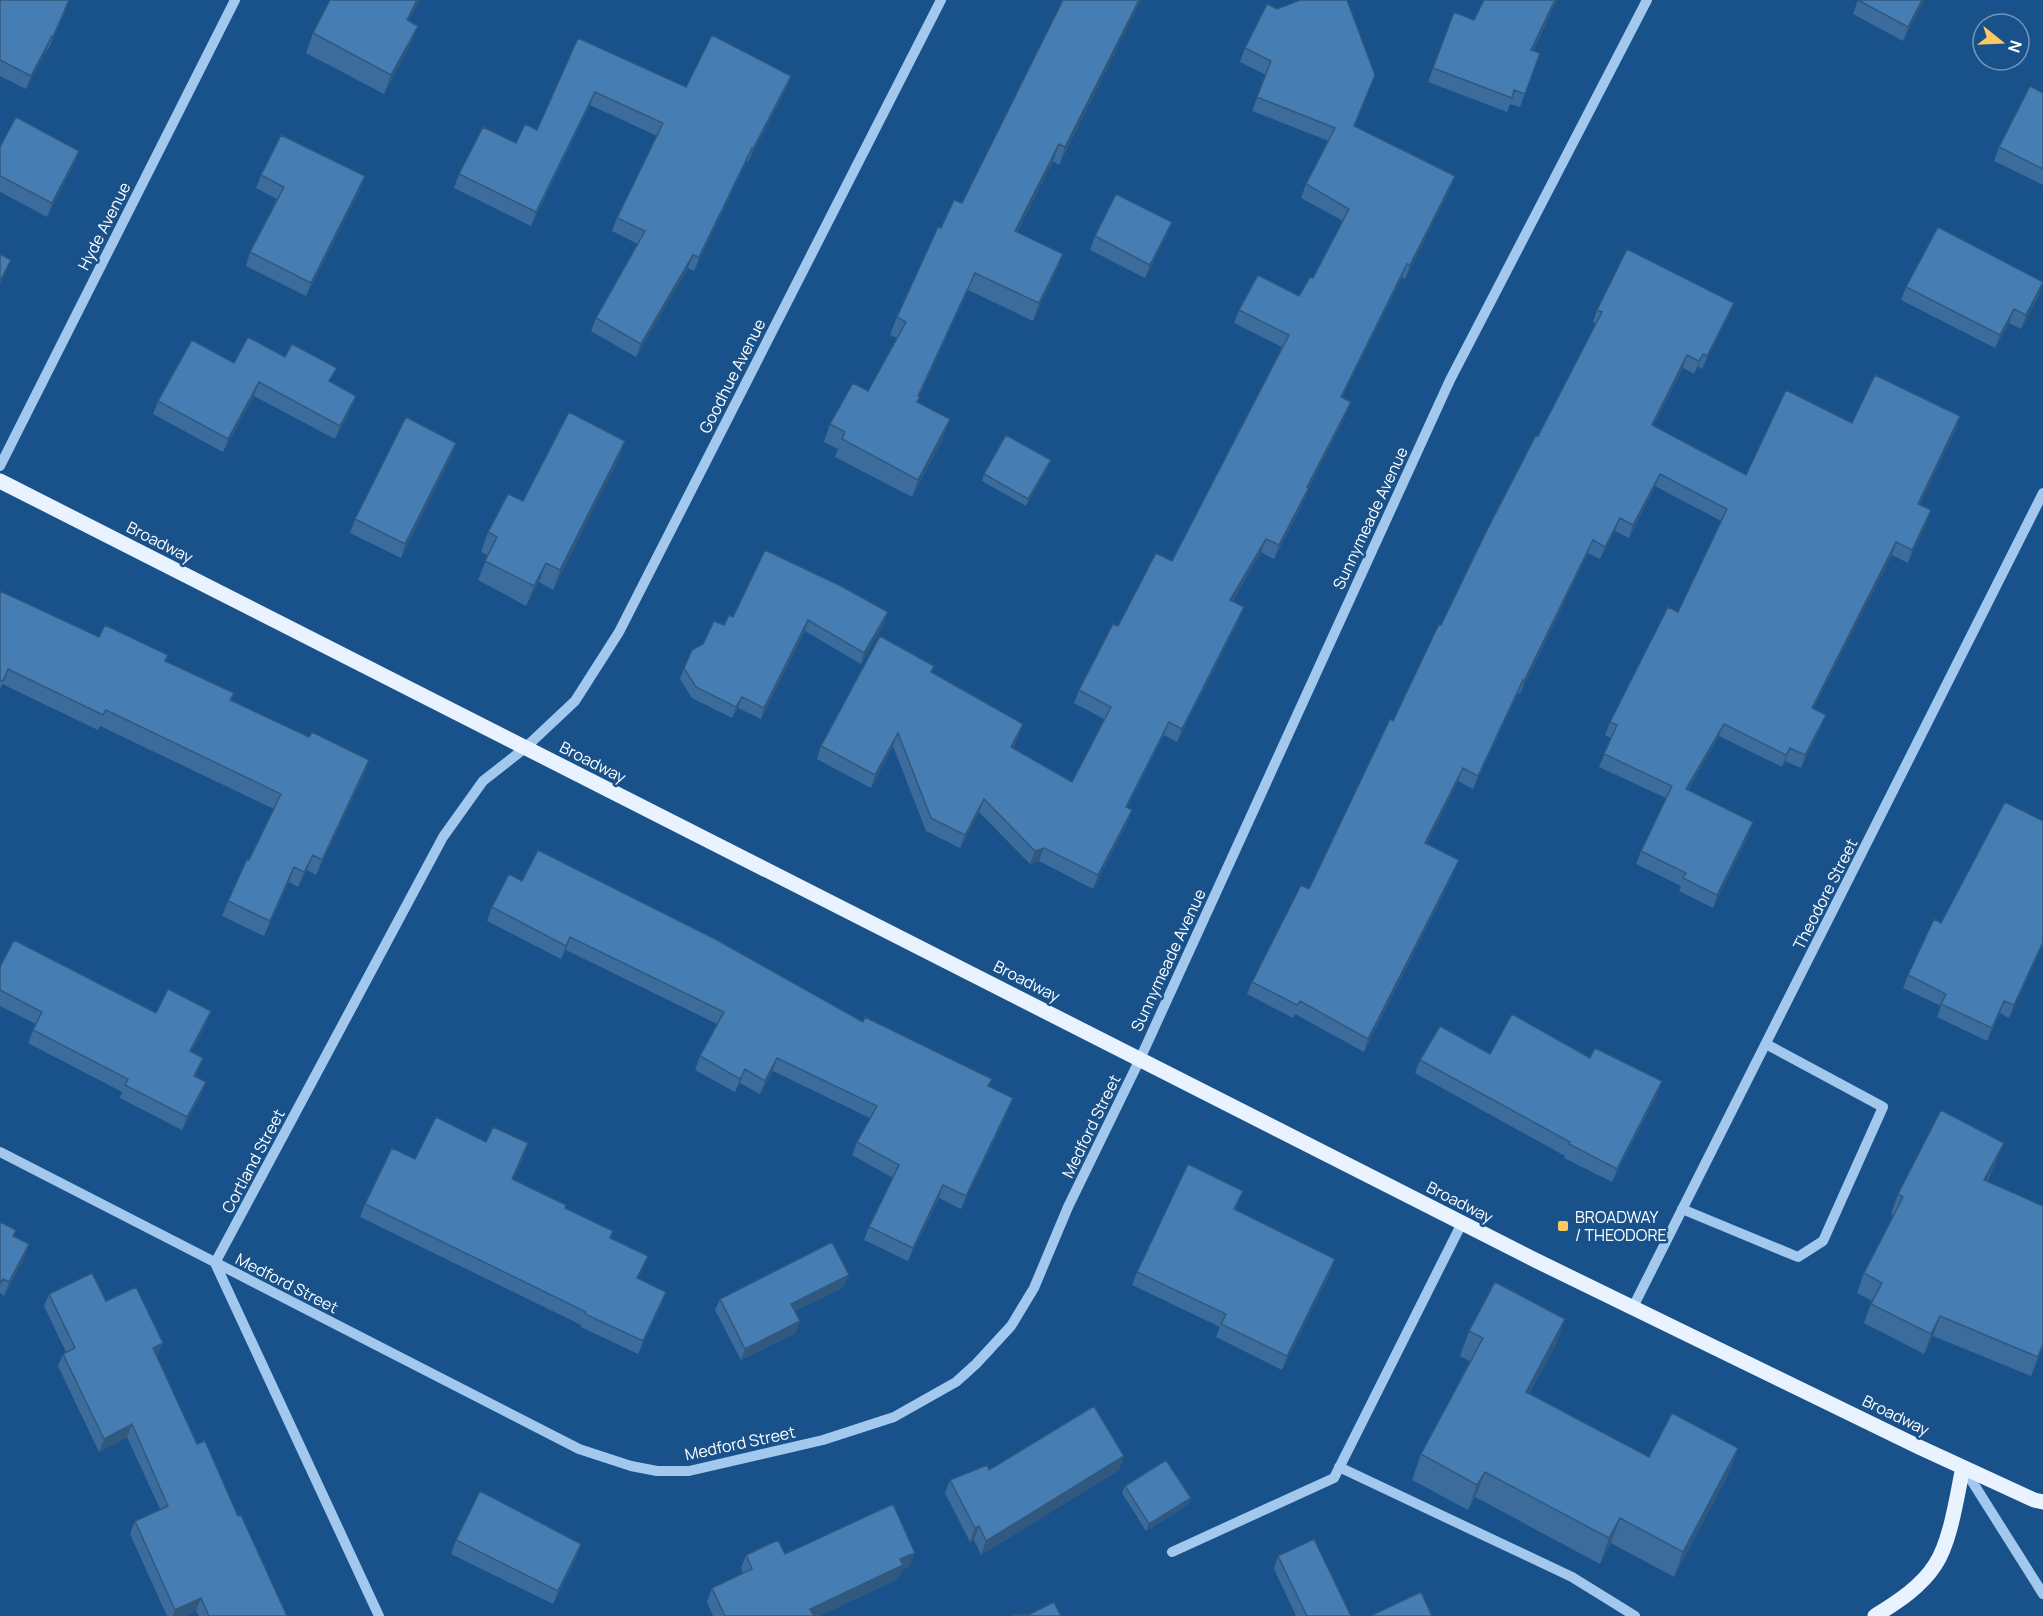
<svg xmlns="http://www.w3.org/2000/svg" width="2043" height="1616" font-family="Manrope,sans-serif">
	<rect width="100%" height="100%" fill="#19518a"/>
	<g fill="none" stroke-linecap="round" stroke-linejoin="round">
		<path stroke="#a2c9ed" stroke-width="10" d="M0 466 235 0
			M0 1152 579 1449 631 1466 657 1471H689L823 1440 894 1417 956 1382 976 1364 1011 1326 1034 1288 1068 1207 1140 1059 1450 380 1647 0
			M1682 1209 1798 1257 1823 1241 1883 1107 1766 1044
			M1633 1307 2043 493
			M1339 1467 1572 1577 1635 1616
			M1963 1467 2043 1594
			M1172 1552 1334 1478 1462 1223
			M379 1616 215 1263 443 837 483 781 525 748 575 701 619 632 941 0"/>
		<path stroke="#e9f3ff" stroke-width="15" d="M0 481 1535 1260 1919 1447 2034 1500 2043 1502
			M1875 1616C1897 1602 1921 1587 1935 1565 1951 1541 1957 1495 1963 1467"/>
	</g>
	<path fill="#3c6c9b" d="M0 0 65 12 48 50 47 49 26 89 0 76Z
		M1141 0 1059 165 1053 161 1017 232 1063 254 1056 271 1033 321 968 290 919 396 918 402 944 436 912 497 835 457 838 449 824 442 830 424 868 391 897 338 890 335 897 317 941 228 962 203Z
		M1484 0H1557L1533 51 1540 53 1520 107 1510 104 1507 112 1428 82 1454 12 1474 20Z
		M1858 0H1924L1903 41 1853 14Z
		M409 21 418 26 410 45 384 94 306 53 313 33Z
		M578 38 686 87 791 76 786 89 748 162 747 161 694 271 688 268 636 357 591 331 596 318 638 244 612 231 617 218 657 136 590 105 531 226 454 188 459 174 516 143 537 130Z
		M1245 48 1375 75 1355 126 1450 189 1405 279 1402 277 1342 397 1351 402 1346 415 1309 487 1304 501 1274 559 1261 552 1233 601 1239 620 1177 742 1164 735 1127 807 1132 810 1127 823 1093 889 1039 861 1030 864 979 812 960 848 926 831 893 746 871 788 817 759 821 746 934 666 932 672 1018 737 1013 748 1072 782 1104 719 1074 703 1079 690 1118 626 1172 561 1282 347 1234 323 1239 310 1299 296 1313 278 1343 221 1301 198 1306 184 1329 141 1252 111 1266 75 1240 62Z
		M2043 93V185L1994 161 1999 147Z
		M0 147 79 151 74 164 47 217 0 192Z
		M261 175 365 176 360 190 306 296 246 266 250 252 277 199 256 188Z
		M1172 222 1167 235 1145 278 1090 250 1095 236Z
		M2043 283 2039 296 2021 329 2009 323 1995 348 1901 300 1906 287Z
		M1597 310 1729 315 1702 369 1698 366 1694 374 1683 368 1653 426 1746 475 1852 423 1960 416 1956 429 1919 505 1927 523 1908 563 1892 555 1813 709 1821 727 1801 768 1785 761 1782 767 1719 736 1688 790 1749 834 1713 908 1679 891 1681 886 1636 864 1641 851 1666 798 1599 767 1611 738 1605 735 1610 722 1678 612 1721 521 1655 486 1629 538 1615 531 1600 559 1588 553 1520 694 1518 693 1473 789 1458 781 1427 844 1454 873 1364 1052 1295 1014 1293 1018 1247 994 1252 982 1309 889 1441 625 1596 324 1593 322Z
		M234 363 331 382 356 396 351 409 335 439 254 396 223 452 153 414 158 401Z
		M625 441 618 460 553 590 539 582 526 606 478 580 488 555 481 552 488 532 523 501Z
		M451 457 401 558 350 533 355 519Z
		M1051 460 1048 467 1026 506 982 481 984 474Z
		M0 591 99 637 166 661 234 693 231 701 364 775 316 875 307 870 298 887 289 882 264 936 222 916 228 901 274 809 100 726 98 730 2 684 0 690Z
		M888 612 884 623 861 664 805 631 761 719 738 708 732 718 692 698 680 679 684 668 703 644 733 617Z
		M522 881 863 1022 989 1087 1008 1112 961 1209 939 1198 908 1261 864 1240 869 1227 893 1178 852 1155 857 1142 870 1118 773 1071 760 1094 740 1083 735 1092 695 1070 700 1056 717 1024 566 950 561 959 487 921 492 907Z
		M1941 923 2043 945 2009 1018 2000 1013 1987 1041 1937 1017 1941 1006 1903 988 1908 975Z
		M0 967 156 1013 206 1024 191 1052 203 1058 196 1076 201 1095 182 1130 120 1098 122 1092 28 1043 36 1024 0 1006Z
		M1490 1054 1590 1058 1657 1095 1612 1182 1564 1158 1565 1156 1415 1073 1420 1060Z
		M486 1142 524 1156 513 1179 565 1208 610 1238 648 1256 638 1279 666 1292 661 1305 638 1354 581 1327V1325L360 1217 365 1204 415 1159Z
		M1996 1162 1987 1182 2043 1347 2031 1376 1933 1336 1924 1354 1864 1323 1872 1301 1857 1293 1864 1273 1894 1215 1891 1214 1898 1194Z
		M1243 1191 1235 1210 1335 1259 1330 1273 1282 1370 1216 1337 1220 1327 1132 1285 1137 1272Z
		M0 1222 13 1236 29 1244 24 1258 4 1296 0 1293Z
		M844 1287 795 1311 796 1333 741 1360 715 1310 720 1299Z
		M49 1294 106 1301 158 1356H157L197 1444 238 1516 287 1616H199L196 1611 185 1616H167L130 1534 135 1521 160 1509 127 1437 99 1452 58 1366 63 1354 66 1352 44 1306Z
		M1469 1331 1556 1345 1529 1393 1649 1457 1738 1448 1729 1473 1674 1577 1611 1543 1600 1564 1475 1497 1468 1510 1412 1480 1421 1454 1471 1362 1460 1356Z
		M1124 1456 1119 1470 981 1555 974 1540 970 1542 945 1493 950 1480 989 1470Z
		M1125 1486 1191 1498 1188 1505 1146 1531 1122 1493Z
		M456 1540 581 1544 576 1558 553 1604 451 1554Z
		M785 1554 910 1566 902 1570 898 1579 819 1616H713L707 1602 712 1588 743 1573 741 1568 746 1555Z
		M1278 1556 1351 1616H1296L1274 1569Z"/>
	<path fill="#31587e" d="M70 0 65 12 48 50 53 37Z
		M417 0H420L399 39 407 20Z
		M1139 0H1141L1059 165 1065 147Z
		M1555 0H1557L1526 64 1531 50Z
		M1922 0H1924L1903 41 1908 27Z
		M418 26 410 45 384 94 391 75Z
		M52 36 47 49 26 89 31 76Z
		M791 76 786 89 748 162 753 149Z
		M595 92 590 105 531 226 536 212Z
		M1059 144 1053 161 1009 249 1015 231Z
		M752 148 747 161 694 271 699 257Z
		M79 151 74 164 47 217 52 203Z
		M365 176 360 190 306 296 311 283Z
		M1455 176 1450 189 1405 279 1410 265Z
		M1172 222 1167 235 1145 278 1150 265Z
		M1063 254 1056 271 1033 321 1039 303Z
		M693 255 688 268 636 357 641 344Z
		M11 260 6 273 0 285V281Z
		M1407 264 1402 277 1336 410 1341 397Z
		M975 273 968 290 912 413 918 396Z
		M2043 283 2039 296 2021 329 2026 315Z
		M1734 303 1729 315 1702 369 1707 356Z
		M2014 309 2009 323 1995 348 2000 335Z
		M1703 354 1698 366 1694 374 1699 361Z
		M1687 355 1683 368 1647 437 1652 425Z
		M259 382 254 396 223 452 228 439Z
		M356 396 351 409 335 439 340 426Z
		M1351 402 1346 415 1302 500 1307 487Z
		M1960 416 1956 429 1914 517 1918 504Z
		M950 419 944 436 912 497 918 480Z
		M625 441 618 460 553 590 560 570Z
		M456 443 451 457 401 558 405 544Z
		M1051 460 1048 467 1026 506 1028 499Z
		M1660 474 1655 486 1629 538 1633 525Z
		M1309 487 1304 501 1274 559 1279 545Z
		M1931 510 1927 523 1908 563 1912 550Z
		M1620 518 1615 531 1600 559 1605 547Z
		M1266 539 1261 552 1226 613 1230 600Z
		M1593 540 1588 553 1520 694 1524 681Z
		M1896 542 1892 555 1807 721 1812 708Z
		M546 563 539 582 526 606 534 586Z
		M1244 607 1239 620 1177 742 1182 729Z
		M888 612 884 623 861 664 864 653Z
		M808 620 805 631 761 719 764 708Z
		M1523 680 1518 693 1473 789 1478 776Z
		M742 697 738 708 732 718 736 707Z
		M1826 715 1821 727 1801 768 1805 755Z
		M1169 722 1164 735 1121 820 1126 807Z
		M1023 724 1018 737 1006 760 1011 747Z
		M1724 724 1719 736 1681 801 1686 789Z
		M898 733 893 746 871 788 875 775Z
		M1790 748 1785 761 1782 767 1786 755Z
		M369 760 364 775 316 875 322 860Z
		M1463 768 1458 781 1421 856 1425 843Z
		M984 799 979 812 960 848 965 835Z
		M1132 810 1127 823 1093 889 1098 875Z
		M1753 822 1749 834 1713 908 1717 895Z
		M1044 848 1039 861 1030 864 1035 851Z
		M313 855 307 870 298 887 304 872Z
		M1459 860 1454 873 1364 1052 1368 1039Z
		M294 867 289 882 264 936 270 921Z
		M570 937 566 950 561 959 566 946Z
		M2043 942V945L2009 1018 2014 1005Z
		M2004 1001 2000 1013 1987 1041 1992 1028Z
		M211 1011 206 1024 185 1064 190 1051Z
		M203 1058 198 1071 189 1089 194 1076Z
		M777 1058 773 1071 760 1094 765 1081Z
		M745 1069 740 1083 735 1092 740 1079Z
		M1662 1081 1657 1095 1612 1182 1617 1169Z
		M206 1082 201 1095 182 1130 187 1117Z
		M1013 1098 1008 1112 961 1209 966 1196Z
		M528 1143 524 1156 507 1192 512 1179Z
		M2004 1143 1996 1162 1977 1200 1984 1180Z
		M943 1185 939 1198 908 1261 913 1248Z
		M29 1244 24 1258 4 1296 9 1282Z
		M648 1256 643 1269 633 1291 637 1278Z
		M1335 1259 1330 1273 1282 1370 1287 1356Z
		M849 1275 844 1287 787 1315 791 1304Z
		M666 1292 661 1305 638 1354 643 1341Z
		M1940 1316 1933 1336 1924 1354 1931 1334Z
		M1565 1319 1556 1345 1517 1417 1526 1392Z
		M800 1321 796 1333 741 1360 745 1349Z
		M163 1343 158 1356 149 1360 153 1348Z
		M2043 1344V1347L2031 1376 2038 1357Z
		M132 1424 127 1437 99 1452 104 1439Z
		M1738 1448 1729 1473 1674 1577 1683 1552Z
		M1124 1456 1119 1470 981 1555 986 1541Z
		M1485 1472 1475 1497 1468 1510 1477 1485Z
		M1191 1498 1188 1505 1146 1531 1149 1524Z
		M1620 1518 1611 1543 1600 1564 1609 1538Z
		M979 1526 974 1540 970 1542 975 1528Z
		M581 1544 576 1558 553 1604 558 1591Z
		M915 1553 910 1566 902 1570 898 1579 819 1616H808L810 1609 900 1559Z
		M201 1598 196 1611 185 1616H173L175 1610Z"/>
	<path fill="#467eb4" stroke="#31587e" stroke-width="1.5" d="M0 0H69L53 37 52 36 31 76 0 60Z
		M330 0H417L407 20 418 26 391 75 313 33Z
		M1063 0H1139L1065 147 1059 144 1015 231 1063 254 1039 303 975 273 918 396 920 397 917 402 950 419 918 480 842 439 845 432 830 424 853 383 868 391 906 322 897 317 938 227 941 228 954 200 962 203Z
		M1300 0H1347L1375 75 1354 126 1455 176 1410 265 1407 264 1341 397 1351 402 1307 487H1309L1279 545 1266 539 1230 600 1244 607 1182 729 1169 722 1126 807 1132 810 1098 875 1044 848 1035 851 984 799 965 835 931 818 898 733 875 775 821 746 880 636 934 666 931 672 1023 724 1011 747 1072 782 1111 707 1079 690 1113 624 1118 626 1156 553 1172 561 1289 335 1239 310 1258 275 1299 296 1310 277 1313 278 1349 209 1306 184 1335 128 1257 97 1271 61 1245 48 1267 4 1277 9Z
		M1484 0H1555L1531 50 1540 53 1525 94 1514 90 1512 98 1433 68 1454 12 1474 20Z
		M1858 0H1922L1908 27Z
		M712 35 791 76 753 149 752 148 699 257 693 255 641 344 596 318 645 231 617 218 663 123 595 92 536 212 459 174 483 127 516 143 525 124 537 130 578 38 686 87Z
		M2030 86 2043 93V169L1999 147Z
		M16 117 79 151 52 203 0 176V147Z
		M281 135 365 176 311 283 250 252 284 187 261 175Z
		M1116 194 1172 222 1150 265 1095 236Z
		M1938 227 2043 282 2026 315 2014 309 2000 335 1906 287Z
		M1627 249 1734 303 1707 356 1703 354 1699 361 1687 355 1652 425 1746 475 1786 390 1852 423 1875 375 1960 416 1918 504 1931 510 1912 550 1896 542 1812 708 1826 715 1805 755 1790 748 1786 755 1724 724 1686 789 1753 822 1717 895 1683 878 1686 873 1641 851 1672 786 1604 754 1617 725 1610 722 1668 607 1678 612 1727 509 1660 474 1633 525 1620 518 1605 547 1593 540 1524 681 1523 680 1478 776 1463 768 1425 843 1459 860 1368 1039 1300 1001 1297 1005 1252 982 1301 885 1309 889 1390 719 1393 721 1439 624 1441 625 1487 530 1536 435 1538 436 1602 312 1597 310Z
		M0 254 11 260 0 281Z
		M248 337 285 357 292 344 337 368 329 381 356 396 340 426 259 382 228 439 158 401 192 340 234 363Z
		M569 412 625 441 560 570 546 563 534 586 485 561 497 537 488 532 508 494 523 501Z
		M406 417 456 443 405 544 355 519Z
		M1006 435 1051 460 1028 499 984 474Z
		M765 550 841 586 888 612 864 653 808 620 764 708 742 697 736 707 696 687 684 668 692 650 703 644 714 621 724 625 729 615 733 617Z
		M0 591 99 637 105 625 168 655 165 661 234 693 230 700 309 737 312 732 369 760 322 860 313 855 304 872 294 867 270 921 228 901 247 859 249 860 281 794 106 710 103 715 8 669 3 681 0 680Z
		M2005 802 2043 821V942L2014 1005 2004 1001 1992 1028 1941 1004 1946 994 1908 975 1934 919 1941 923Z
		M538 850 717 940 863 1022 865 1017 992 1079 988 1086 1013 1098 966 1196 943 1185 913 1248 869 1227 899 1165 857 1142 877 1106 777 1058 765 1081 745 1069 740 1079 700 1056 724 1012 570 937 566 946 492 907 509 874 522 881Z
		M14 940 156 1013 168 989 211 1011 190 1051 203 1058 194 1076 206 1082 187 1117 125 1085 128 1079 33 1030 42 1012 0 990V967Z
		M1512 1014 1590 1058 1595 1048 1662 1081 1617 1169 1569 1144 1570 1142 1420 1060 1440 1026 1490 1054Z
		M1941 1110 2004 1143 1984 1180 2043 1206V1344L2038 1357 1940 1316 1931 1334 1871 1304 1882 1283 1864 1273 1903 1197 1898 1194Z
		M436 1117 486 1142 493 1127 528 1143 512 1179 566 1205 565 1208 613 1231 610 1238 648 1256 637 1278 666 1292 643 1341 585 1314 586 1312 365 1204 392 1148 415 1159Z
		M1188 1164 1243 1191 1234 1209 1335 1259 1287 1356 1221 1324 1226 1314 1137 1272Z
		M0 1222 16 1230 13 1236 29 1244 9 1282 3 1279 0 1284Z
		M832 1242 849 1275 791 1304 800 1321 745 1349 720 1299Z
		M92 1273 106 1301 136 1287 163 1343 153 1348 197 1444 205 1441 238 1516 241 1515 287 1616H209L201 1598 175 1610 135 1521 168 1506 132 1424 104 1439 63 1354 75 1348 49 1294Z
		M1495 1282 1565 1319 1526 1392 1649 1457 1672 1413 1738 1448 1683 1552 1620 1518 1609 1538 1485 1472 1477 1485 1421 1454 1483 1338 1469 1331Z
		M1094 1406 1124 1456 986 1541 979 1526 975 1528 950 1480 987 1465 989 1470Z
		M1166 1460 1191 1498 1149 1524 1125 1486Z
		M480 1491 581 1544 558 1591 456 1540Z
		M893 1504 915 1553 900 1559 903 1565 810 1609 814 1616H725L712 1588 752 1569 746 1555 778 1540 785 1554Z
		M1314 1539 1351 1616H1307L1278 1556Z
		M1421 1592 1432 1616H1370Z
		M1054 1602 1061 1616H1013V1615H1028Z"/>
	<rect fill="#ffc75f" stroke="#19518a" stroke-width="2" x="1557" y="1220" width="12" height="12" rx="3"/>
	<g text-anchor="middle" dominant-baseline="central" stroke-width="5" stroke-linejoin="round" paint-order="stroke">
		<g font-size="16" fill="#fff" stroke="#19518a">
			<text transform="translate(104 226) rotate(-63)">Hyde Avenue</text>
			<text transform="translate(732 376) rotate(-63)">Goodhue Avenue</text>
			<text transform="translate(1370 518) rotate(-65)">Sunnymeade Avenue</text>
			<text transform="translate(160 542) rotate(27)">Broadway</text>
			<text transform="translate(593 762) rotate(27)">Broadway</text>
			<text transform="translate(1825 894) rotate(-63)">Theodore Street</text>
			<text transform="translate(1168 960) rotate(-65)">Sunnymeade Avenue</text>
			<text transform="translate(1027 981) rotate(27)">Broadway</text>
			<text transform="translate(1091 1126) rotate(-64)">Medford Street</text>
			<text transform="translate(253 1161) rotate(-62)">Cortland Street</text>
			<text transform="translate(1460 1202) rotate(27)">Broadway</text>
			<text transform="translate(287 1283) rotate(27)">Medford Street</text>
			<text transform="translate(1896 1415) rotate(26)">Broadway</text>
			<text transform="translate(740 1443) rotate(-12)">Medford Street</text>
		</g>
		<g font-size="16" fill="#fff" stroke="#19518a" text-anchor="start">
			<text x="1575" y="1217">BROADWAY<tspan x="1575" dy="18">/ THEODORE</tspan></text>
		</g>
	</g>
	<g transform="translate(2001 42) rotate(108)"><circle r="28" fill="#19518a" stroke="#7597b9" stroke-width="1.5"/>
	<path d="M0-4.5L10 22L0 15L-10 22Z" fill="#ffc75f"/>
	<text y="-9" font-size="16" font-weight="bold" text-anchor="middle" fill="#ffffff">N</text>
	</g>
</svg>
